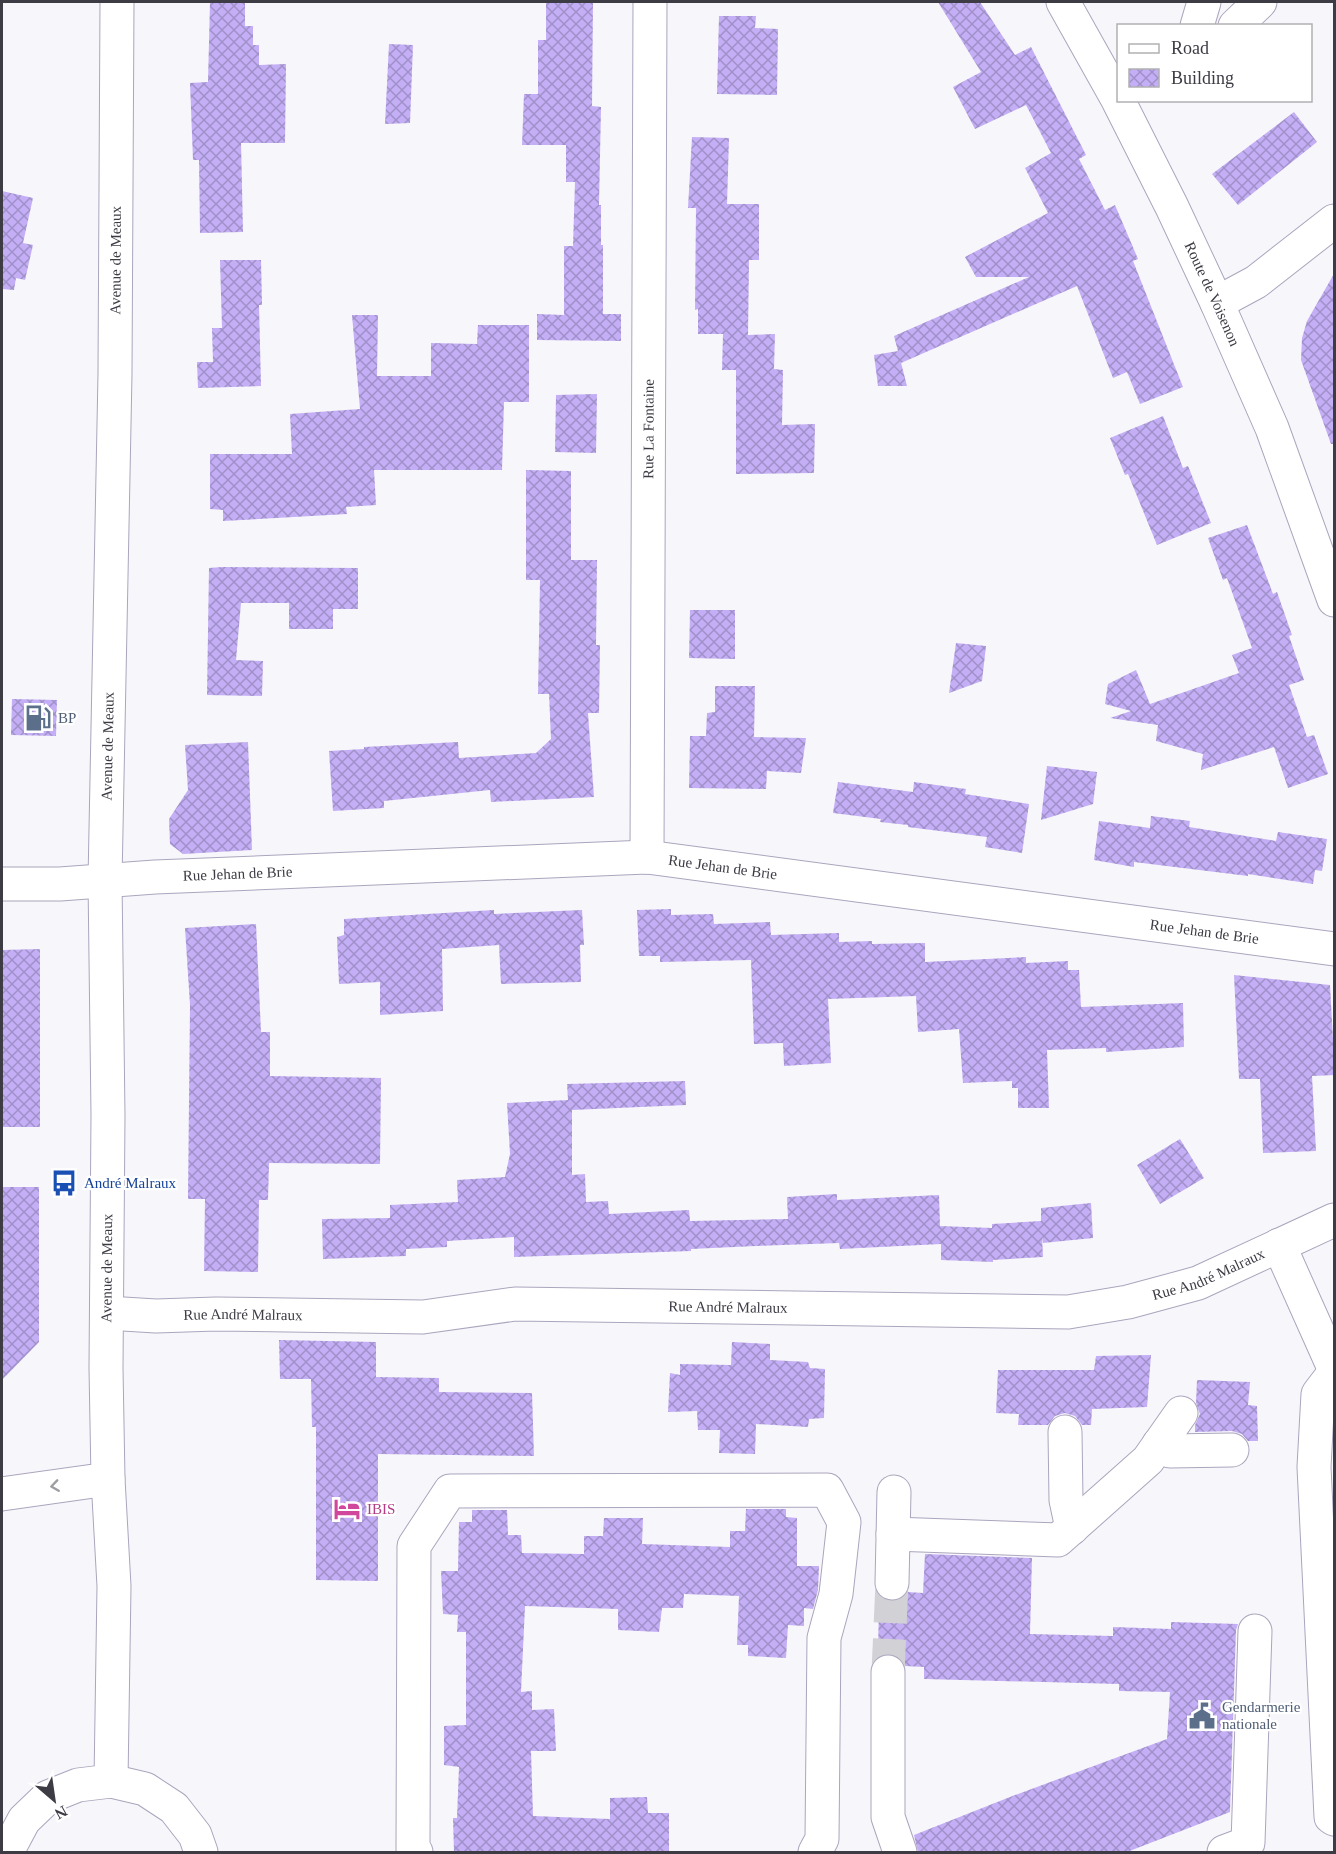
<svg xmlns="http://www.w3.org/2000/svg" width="1336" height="1854" font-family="Georgia,serif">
	<defs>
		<pattern id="building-cross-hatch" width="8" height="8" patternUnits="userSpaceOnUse" patternTransform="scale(1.5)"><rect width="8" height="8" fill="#c4aff6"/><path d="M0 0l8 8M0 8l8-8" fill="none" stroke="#a090c9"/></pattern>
	</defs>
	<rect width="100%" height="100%" fill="#f7f6fb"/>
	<path fill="url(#building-cross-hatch)" d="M210 2H245V26H253V45H259V65L286 64 285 143H241L243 232 200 233 199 160H193L190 83 208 82Z
		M546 2H593L592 106 601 107 599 205H601V245H603V314H621V341L537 340V314L564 315V246H573L575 182H566V145H522L524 94H538V40H546Z
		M938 2H980L1015 55 1031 47 1086 155 1079 159 1105 210 1115 205 1138 259 1133 261 1183 387 1140 404 1127 372 1113 378 1077 286 901 363 894 336 1029 277H976L965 257 1048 213 1025 168 1051 153 1026 105 975 129 953 87 981 72Z
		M719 16H756L755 28 778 29 777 95 717 94Z
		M389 44 413 45 410 123 385 124Z
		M1294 112 1317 142 1238 205 1212 174Z
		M692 137 729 138 727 204H759V260H749L748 335 775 334 774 369 783 370 782 425 815 424 814 473 736 474V370H722L723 334H698V309L695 310 696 208H688Z
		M2 191 33 198 23 243 33 245 25 280 16 278 14 290 2 289Z
		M220 260H261L262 305H259L261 386 198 388 197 362H213L212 328H222Z
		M1335 272V444H1331L1301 360 1302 338 1307 321Z
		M352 315H378L377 376H431V343L477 344 478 325H529V402H504L502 470H374L376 505 346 507 347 514 223 521V510L210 509V454H292L290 414 360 409Z
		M898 351 907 386H878L874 355Z
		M597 394 596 453 555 452 556 395Z
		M1163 416 1183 468 1188 466 1211 523 1157 545 1128 474 1125 475 1110 438Z
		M526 470 571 471V560H597L596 645H600L599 713H588L594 797 491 802 490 790 384 801V808L333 811 329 751 364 749V747L458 742 459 758 536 753 551 739 549 694H538L540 580H526Z
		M1247 525 1273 594 1277 592 1292 635 1289 636 1304 680 1289 685 1307 737 1314 735 1328 774 1288 788 1274 747 1201 770 1203 754 1156 741 1158 725 1110 718 1131 711 1105 704 1108 684 1136 670 1150 704 1239 673 1232 655 1252 648 1227 578 1223 580 1208 538Z
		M222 567 358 568V609H333V629H289V603H241L236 660 263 661 262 696 207 695 209 568Z
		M690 610H735V659L689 658Z
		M956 643 986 646 982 681 949 693Z
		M715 686H755L754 737 806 738 801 773 767 771 766 789 689 788 690 736H706L707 713 715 712Z
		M12 699 57 700 56 736 11 735Z
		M248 742 252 850 183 854 170 844 169 819 188 790 185 745Z
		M1047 766 1097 772 1093 804 1041 820Z
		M838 782 913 792 914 782 966 789 965 794 1029 804 1022 853 985 847 987 837 908 827V825L880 822 881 819 833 813Z
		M1151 816 1190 821 1189 827 1276 841 1278 832 1327 839 1322 871 1315 870 1313 884 1248 874V876L1134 862V867L1094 860 1099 821 1150 828Z
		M671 909V915L713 914 714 924 770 922 771 935 839 933V942L872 941V944L925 943V962L1026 957V963L1068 961V970H1079L1081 1007 1183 1003 1184 1047 1106 1052V1048L1047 1050 1049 1108H1018V1088H1012V1081L963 1083 959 1029 918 1032 916 996 828 999 831 1063 784 1066 783 1043 754 1044 751 960 660 962V956H639L637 910Z
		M494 910V914L582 910 584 945H580L581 982 501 984 499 945 442 949 443 1011 380 1015V982L339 984 337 937 344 935V919Z
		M256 924 261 1032H270V1076L381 1078 380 1164 269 1163 268 1200H259L258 1272 204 1271 205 1199H188L190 1005 185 928Z
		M40 949V1127H2V950Z
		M1234 975 1330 985 1335 1075 1312 1076 1316 1151 1263 1153 1260 1079H1239Z
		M685 1081 686 1105 572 1110V1175L585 1174 586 1202 608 1201 609 1214 689 1210 690 1221 788 1219 787 1197 837 1194V1200L939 1195 940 1226 992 1228V1224L1041 1221V1208L1091 1203 1093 1238 1043 1243 1042 1237 1043 1257 993 1260V1262L941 1260V1244L840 1249 839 1243 756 1246 691 1249V1251L514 1257V1237L447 1241V1247L406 1249V1256L323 1259 322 1219 390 1218V1205L458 1202 457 1180 505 1177 510 1154 507 1103 568 1100 567 1084Z
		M1180 1139 1204 1178 1160 1204 1137 1165Z
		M2 1187H39V1342L2 1380Z
		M279 1340 376 1342V1377L439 1378V1392L532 1393 534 1456 378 1454V1581L316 1580V1427H312L311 1379H280Z
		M732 1342 770 1344V1360L808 1362 810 1368 825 1369 824 1418 809 1419 808 1427 756 1424 755 1454 719 1453 720 1430H698L697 1411 668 1412 670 1373 680 1375V1364L731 1365Z
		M1151 1355 1147 1407 1092 1409 1091 1425H1082L1075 1416 1065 1413 1055 1416 1048 1425H1018L1019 1414 996 1413 998 1370H1094L1096 1356Z
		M1197 1380 1250 1382 1248 1405 1257 1406 1258 1441H1248L1242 1434 1232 1431 1195 1432V1425L1200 1414 1196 1403Z
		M746 1509H786V1517L797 1518V1566H819L818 1590 813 1609 804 1608V1626L788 1625 786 1658 748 1656V1645H737L739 1596 684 1594 683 1608H662L659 1632 618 1630V1609L525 1606 521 1692 532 1691V1710L554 1709 556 1751H531L533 1816 610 1819V1798L647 1797 648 1813H669V1852H454L453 1818H457L459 1767 444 1765V1726L466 1725V1632H457L458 1615 443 1614 441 1571H458L459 1522H472V1510H507L508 1535H521L522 1553 584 1554V1536H603L604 1518H643L642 1544 730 1547V1531H745Z
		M925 1554 1032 1558 1030 1634 1113 1636V1627L1171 1629V1622L1238 1624 1236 1630 1230 1812 1127 1852H918L914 1835 1015 1795 1167 1739 1170 1692 1119 1691V1684L924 1679V1667L905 1666 904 1662 898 1656 889 1653 878 1656 879 1596 883 1599 892 1602 901 1599 908 1592 923 1593Z"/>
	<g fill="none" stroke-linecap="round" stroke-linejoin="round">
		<path stroke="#d2d1d6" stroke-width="33" stroke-dasharray="33 16" stroke-linecap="butt" d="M888 1672 892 1583"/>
		<g stroke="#aba5bd" stroke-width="35">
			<g id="minor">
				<path id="s1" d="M1063 2 1118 100 1172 207 1217 303 1272 428 1334 600"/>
				<path d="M1197 26 1204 2"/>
				<path d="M1235 26 1260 2"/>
				<path d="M1217 303 1256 282 1334 221"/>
				<path id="s2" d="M647 857 650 2"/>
				<path id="s3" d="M2 884H60L155 877 647 857 1334 949"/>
				<path d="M1279 1245 1334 1368"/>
				<path id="s4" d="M107 1313 156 1316 216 1314 423 1317 515 1304 1068 1312 1128 1302 1198 1283 1334 1220"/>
				<path d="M1334 1373 1318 1394 1314 1467 1331 1817 1334 1819"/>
				<path d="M1065 1432 1066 1500 1072 1528"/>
				<path d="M1159 1444 1170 1451 1232 1450"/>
				<path d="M2 1494 108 1479"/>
				<path d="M893 1534 1058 1540 1148 1460 1181 1413"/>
				<path d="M892 1583 894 1492"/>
				<path d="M888 1672V1817L900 1852"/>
				<path d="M416 1852 413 1849 414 1546 450 1491 827 1490 844 1522 836 1594 824 1638 822 1839 815 1852"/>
				<path d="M1224 1852 1248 1843 1255 1631"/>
			</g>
		</g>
		<g stroke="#aba5bd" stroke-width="35">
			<g id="major">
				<path id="s5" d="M111 1781 114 1586 108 1479 106 1368 108 1115 105 880 115 374 117 2"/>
				<path d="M7 1852 24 1820 48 1797 78 1785 111 1781 145 1789 174 1808 195 1835 201 1852"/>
			</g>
		</g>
		<use href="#minor" stroke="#fff" stroke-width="33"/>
		<use href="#major" stroke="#fff" stroke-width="33"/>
	</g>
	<defs><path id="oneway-chevron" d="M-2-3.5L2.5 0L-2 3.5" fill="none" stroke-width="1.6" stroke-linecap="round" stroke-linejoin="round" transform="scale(1.5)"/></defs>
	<use stroke="#9e9da2" href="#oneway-chevron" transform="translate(55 1486) rotate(172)"/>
	<defs>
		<g id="fuel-bare" transform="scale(2.07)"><path d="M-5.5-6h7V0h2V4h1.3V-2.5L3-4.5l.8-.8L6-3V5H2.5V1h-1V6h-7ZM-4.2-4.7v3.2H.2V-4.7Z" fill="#5c6f8a" stroke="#fff" stroke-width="2.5" paint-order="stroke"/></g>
		<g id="bus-bare" transform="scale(2.07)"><path d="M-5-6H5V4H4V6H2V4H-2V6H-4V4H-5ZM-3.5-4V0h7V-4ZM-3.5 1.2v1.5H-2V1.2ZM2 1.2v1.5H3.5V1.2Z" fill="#1a4fb4" stroke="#fff" stroke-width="2.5" paint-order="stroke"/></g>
		<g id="hotel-bare" transform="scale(2.07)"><path d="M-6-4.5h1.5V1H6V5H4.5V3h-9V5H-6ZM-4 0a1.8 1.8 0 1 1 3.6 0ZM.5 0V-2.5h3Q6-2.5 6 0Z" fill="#d1479c" stroke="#fff" stroke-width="2.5" paint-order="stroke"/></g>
		<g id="civic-bare" transform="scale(2.07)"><path d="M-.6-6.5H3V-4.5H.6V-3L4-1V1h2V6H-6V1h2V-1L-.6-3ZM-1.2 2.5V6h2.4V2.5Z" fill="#5c6f8a" stroke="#fff" stroke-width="2.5" paint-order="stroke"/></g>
	</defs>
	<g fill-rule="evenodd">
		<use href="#fuel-bare" x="38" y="718"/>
		<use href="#bus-bare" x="64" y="1183"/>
		<use href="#hotel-bare" x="347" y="1509"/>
		<use href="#civic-bare" x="1202" y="1716"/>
	</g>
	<g text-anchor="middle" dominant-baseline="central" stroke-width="4.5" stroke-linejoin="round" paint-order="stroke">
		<g font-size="15" fill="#3d3b44" stroke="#fff">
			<text stroke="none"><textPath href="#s5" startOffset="1521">Avenue de Meaux</textPath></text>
			<text stroke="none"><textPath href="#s1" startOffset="328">Route de Voisenon</textPath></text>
			<text stroke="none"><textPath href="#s2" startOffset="428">Rue La Fontaine</textPath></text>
			<text stroke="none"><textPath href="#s5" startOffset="1035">Avenue de Meaux</textPath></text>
			<text stroke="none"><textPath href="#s3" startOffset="722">Rue Jehan de Brie</textPath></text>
			<text stroke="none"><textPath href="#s3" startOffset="236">Rue Jehan de Brie</textPath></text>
			<text stroke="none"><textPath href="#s3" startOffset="1208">Rue Jehan de Brie</textPath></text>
			<text stroke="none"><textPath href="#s5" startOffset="513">Avenue de Meaux</textPath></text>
			<text stroke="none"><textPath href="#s4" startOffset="1108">Rue André Malraux</textPath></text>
			<text stroke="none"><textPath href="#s4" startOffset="622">Rue André Malraux</textPath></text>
			<text stroke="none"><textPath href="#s4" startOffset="136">Rue André Malraux</textPath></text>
		</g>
		<g font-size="15" fill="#4e5e75" stroke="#fff" text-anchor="start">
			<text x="58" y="718">BP</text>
			<text x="1222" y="1707">Gendarmerie<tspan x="1222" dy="17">nationale</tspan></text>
		</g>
		<g font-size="15" fill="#164399" stroke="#fff" text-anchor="start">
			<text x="84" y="1183">André Malraux</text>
		</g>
		<g font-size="15" fill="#b23c85" stroke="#fff" text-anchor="start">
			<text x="367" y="1509">IBIS</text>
		</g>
	</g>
	<rect width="1336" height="1854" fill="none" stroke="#3d3b44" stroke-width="6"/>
	<rect x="1117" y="24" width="195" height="78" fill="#ffffff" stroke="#b1b1b4" stroke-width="1.5"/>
	<rect x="1129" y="44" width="30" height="9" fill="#ffffff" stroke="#b1b1b4" stroke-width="1.5"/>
	<text x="1171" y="54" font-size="18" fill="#3d3b44">Road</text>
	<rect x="1129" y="69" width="30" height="18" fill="url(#building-cross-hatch)" stroke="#b1b1b4" stroke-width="1.5"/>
	<text x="1171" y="84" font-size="18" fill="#3d3b44">Building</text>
	<g transform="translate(54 1800) rotate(151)" stroke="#ffffff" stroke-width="4.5" paint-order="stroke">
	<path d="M0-4.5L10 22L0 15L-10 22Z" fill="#3d3b44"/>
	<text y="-9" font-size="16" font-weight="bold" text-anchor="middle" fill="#3d3b44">N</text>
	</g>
</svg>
